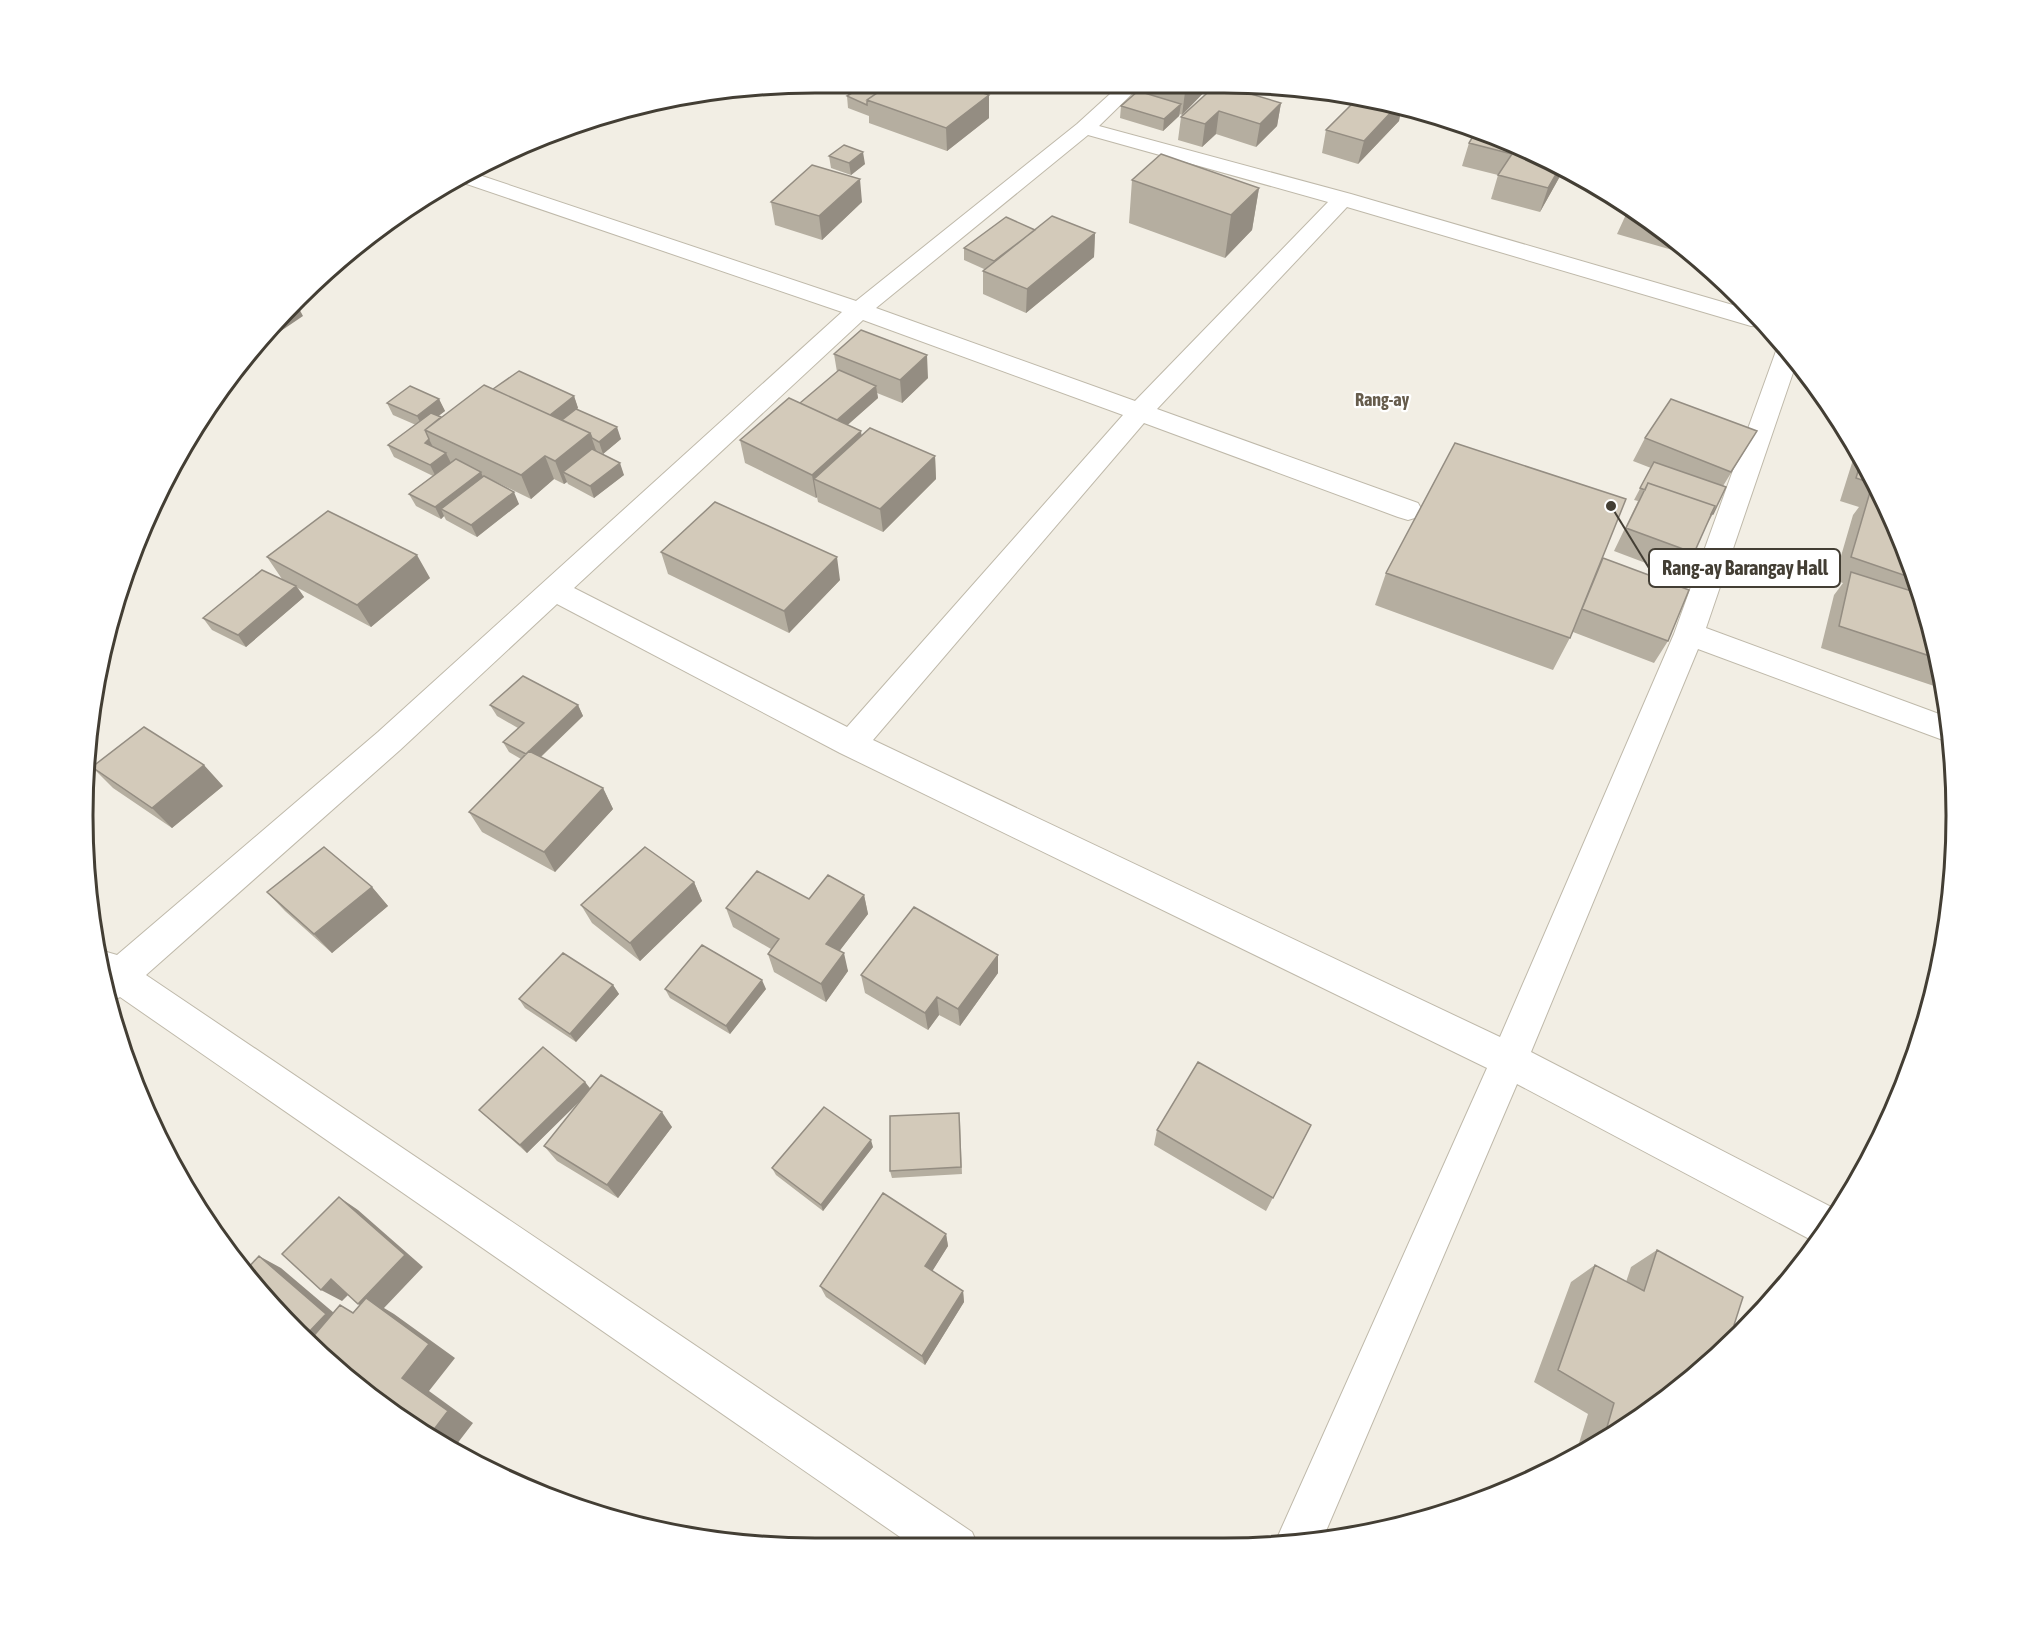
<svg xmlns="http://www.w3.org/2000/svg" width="2039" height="1631" font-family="'Asap Condensed',sans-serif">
	<rect width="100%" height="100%" fill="#f2eee4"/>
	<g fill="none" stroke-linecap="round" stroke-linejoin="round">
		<g stroke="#bfb9aa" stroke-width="2">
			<path id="minor" d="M1121 84H1142L1099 126 1351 194 1750 310 1765 327 1751 326 1347 207 1157 409 1418 503 1422 510 1418 517 1408 520 1398 517 1144 423 873 740 1500 1037 1674 634 1776 351 1782 345 1797 361 1706 628 1950 718 1951 743 1698 649 1531 1052 1837 1210 1817 1243 1517 1084 1323 1538 1276 1546 1275 1543 1282 1527 1487 1068 840 753 557 604 400 750 146 975 972 1532 979 1548H916L120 997 107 1004 100 950 117 955 378 732 842 312 452 179 470 172 856 301 1077 124ZM1088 135 1328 202 1135 401 876 308ZM863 320 1123 415 847 727 574 588Z"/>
		</g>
		<use href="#minor" fill="#fff" fill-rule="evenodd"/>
	</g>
	<path fill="#b5aea0" d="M884 83H984V94L989 118 947 151 869 123V116L848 108 847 96 881 90 884 88Z
		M986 83H1012L1005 89Z
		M1136 84H1212L1182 115 1180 114 1179 116 1163 131 1120 118 1121 106 1136 93Z
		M1355 101 1401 110 1399 121 1358 164 1322 153 1326 130Z
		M1281 103 1277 126 1256 147 1216 134 1202 147 1178 140 1181 117Z
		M615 112 616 113 596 127 585 124Z
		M1483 132 1564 169 1540 212 1491 199 1498 175 1462 166 1469 143Z
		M829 156 865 164 851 175 831 168Z
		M1132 180 1259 188 1252 230 1225 258 1129 223Z
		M771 202H862L822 240 775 225Z
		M1629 208 1694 255 1693 256 1617 234Z
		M1035 230 1095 233 1094 257 1026 313 983 294V271L984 269 964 260V248Z
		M1708 266 1723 281 1703 276Z
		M834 354 928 378 902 403 877 393 878 398 847 425 862 435 935 456 936 479 883 532 818 502 817 497 816 498 745 463 740 440 800 403 837 372Z
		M493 389 574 396 578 408 577 409 621 439 603 454 596 450 624 475 594 498 568 484 567 482 564 484 554 479 531 499 490 479 519 504 477 537 446 520 444 516 441 519 416 506 409 494 433 476 394 457 388 445 416 425 393 415 387 403 439 399 445 411 438 416 441 417Z
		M1757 431 1723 486 1713 514 1706 526 1694 553 1680 576 1614 551 1638 501 1634 500 1651 468 1633 461 1645 438Z
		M1857 447 1918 580 1943 689 1821 648 1834 595 1843 583 1834 580 1853 515 1859 507 1840 501Z
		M661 552 840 580 789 633 668 574Z
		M267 557 430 578 371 627 298 588 304 597 246 647 212 630 203 618 282 579Z
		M1601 562 1668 641 1654 663 1573 632 1553 670 1375 605 1386 573Z
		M490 705H578L583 716 541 757 603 788 613 809 555 872 482 832 469 812 521 759 509 752 503 742 518 728 497 716Z
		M92 767 223 786 172 828 113 788Z
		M694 882 702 901 640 961 592 923 581 905Z
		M372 887 388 906 332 953 285 911 267 892Z
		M864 895 868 914 839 951 848 971 826 1002 774 972 768 954 771 949 733 927 726 908 809 899Z
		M998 973 960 1026 939 1015 928 1030 865 993 861 975Z
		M613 985 619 994 576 1042 525 1008 519 999Z
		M665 989H766L730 1034 670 998Z
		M585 1082 590 1088 672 1127 618 1198 557 1161 544 1146 582 1099 527 1153 479 1110Z
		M960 1121 962 1174 892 1178 890 1171Z
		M1311 1125 1266 1211 1154 1145 1157 1130Z
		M873 1147 823 1211 776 1175 772 1168Z
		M946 1234 948 1246 932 1271 963 1291 964 1302 925 1365 826 1297 820 1286Z
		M1657 1250 1707 1367 1590 1450 1576 1456H1575L1588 1414 1534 1382 1571 1282 1595 1265 1626 1282 1631 1267Z"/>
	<path fill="#948d82" d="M975 83H984V99L989 95V118L947 151 946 128 971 108V87Z
		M1005 83H1012L1005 89Z
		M1192 84H1212L1182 115 1185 92Z
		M1281 103 1277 126 1256 147 1260 124Z
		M1181 104 1179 116 1163 131 1164 119Z
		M1394 109 1401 110 1399 121 1358 164 1364 141Z
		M1219 111 1216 134 1202 147 1205 124Z
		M615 112 616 113 596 127 594 121Z
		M863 152 865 164 851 175 849 163Z
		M1560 167 1564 169 1540 212 1548 188Z
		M860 179 862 202 822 240 819 216Z
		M1259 188 1252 230 1225 258 1231 215Z
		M1095 233 1094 257 1026 313 1027 289Z
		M295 301 303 316 275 335 272 330Z
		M927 355 928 378 902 403 900 380Z
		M876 386 878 398 833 438 831 426Z
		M574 396 578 408 550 430 545 419Z
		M439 399 445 411 423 428 417 416Z
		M617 427 621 439 603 454 599 442Z
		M861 431 864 455 814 479 817 497 816 498 812 475Z
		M590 433 598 456 563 472 567 482 564 484 555 461Z
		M429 439 435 451 425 443Z
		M446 453 452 465 436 477 430 465Z
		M545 456 554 479 531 499 521 475Z
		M935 456 936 479 883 532 880 509Z
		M620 463 624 475 594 498 590 486Z
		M481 472 486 484 441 509 444 516 441 519 435 507Z
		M514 492 519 504 477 537 471 525Z
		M417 555 430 578 371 627 357 605Z
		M837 557 840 580 789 633 784 611Z
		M296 586 304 597 246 647 238 635Z
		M578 705 583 716 532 765 526 754Z
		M204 765 223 786 172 828 152 808Z
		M603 788 613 809 555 872 544 852Z
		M694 882 702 901 640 961 630 943Z
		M372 887 388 906 332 953 314 934Z
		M864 895 868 914 831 962 826 944Z
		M844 953 848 971 826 1002 821 984Z
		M998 955V973L960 1026 958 1009Z
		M762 980 766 989 730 1034 726 1026Z
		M613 985 619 994 576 1042 570 1034Z
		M937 997 939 1015 928 1030 925 1013Z
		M585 1082 591 1090 527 1153 520 1145Z
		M662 1112 672 1127 618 1198 607 1185Z
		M871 1140 873 1147 823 1211 821 1205Z
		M339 1197 358 1210 423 1267 384 1308 394 1314 455 1358 429 1391 473 1423 453 1449 429 1436 402 1378 378 1315 358 1304Z
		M946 1234 948 1246 928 1278 925 1266Z
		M259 1256 281 1268 347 1324 323 1350 306 1335Z
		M331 1279 352 1291 342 1301 321 1290Z
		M963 1291 964 1302 925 1365 922 1356Z"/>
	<path fill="#d3caba" stroke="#948d82" stroke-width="1.5" d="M892 83H952L989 95 946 128 867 100Z
		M960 83H975L971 87Z
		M866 84 881 90 867 100V105L847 96Z
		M1154 84H1192L1185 92Z
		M1217 84 1281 103 1260 124 1219 111 1205 124 1181 117Z
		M1138 91 1181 104 1164 119 1121 106Z
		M1355 101 1394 109 1364 141 1326 130Z
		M1476 131 1483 132 1560 167 1548 188 1498 175 1512 154 1469 143Z
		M844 145 863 152 849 163 829 156Z
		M1161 154 1259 188 1231 215 1132 180Z
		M812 165 860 179 819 216 771 202Z
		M1052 216 1095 233 1027 289 983 271Z
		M1006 217 1035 230 994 261 964 248Z
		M861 330 927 355 900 380 834 354Z
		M839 370 876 386 837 420 800 403Z
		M519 371 574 396 550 415 493 389Z
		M484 385 590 433 555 461 545 456 521 475 425 430Z
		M410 386 439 399 417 416 387 403Z
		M789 398 861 431 812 475 740 440Z
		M1671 399 1757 431 1731 472 1645 438Z
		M576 409 617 427 599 442 592 438 590 433 562 420Z
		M431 413 441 417 425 430 429 439 425 443 446 453 430 465 388 445Z
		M870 428 935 456 880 509 814 479Z
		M1455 443 1626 499 1570 638 1386 573Z
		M592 449 620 463 590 486 563 472Z
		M1862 458 1874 484 1856 478Z
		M456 459 481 472 435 507 409 494Z
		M1654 462 1726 487 1713 514H1711L1715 506 1648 483 1645 490 1640 488Z
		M484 476 514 492 471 525 441 509Z
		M1648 483 1715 506 1694 553 1626 528Z
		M1870 492 1879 495 1918 580 1851 557Z
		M715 502 837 557 784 611 661 552Z
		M328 511 417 555 357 605 267 557Z
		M1603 558 1689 590 1668 641 1582 609Z
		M262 570 296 586 238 635 203 618Z
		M1851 572 1921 594 1936 658 1839 626Z
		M523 676 578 705 526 754 503 742 524 723 490 705Z
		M144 727 204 765 152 808 92 767Z
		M529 751 603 788 544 852 469 812Z
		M324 847 372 887 314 934 267 892Z
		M645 847 694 882 630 943 581 905Z
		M757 871 809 899 828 875 864 895 826 944 844 953 821 984 768 954 779 939 726 908Z
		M914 907 998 955 958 1009 937 997 925 1013 861 975Z
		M702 945 762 980 726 1026 665 989Z
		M563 953 613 985 570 1034 519 999Z
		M543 1047 585 1082 520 1145 479 1110Z
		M1198 1062 1311 1125 1273 1198 1157 1130Z
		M601 1075 662 1112 607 1185 544 1146Z
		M824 1107 871 1140 821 1205 772 1168Z
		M959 1113 961 1167 890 1171V1116Z
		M883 1193 946 1234 925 1266 963 1291 922 1356 820 1286Z
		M339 1197 405 1255 358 1304 331 1279 321 1290 282 1254Z
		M1657 1250 1743 1297 1734 1325 1742 1329 1707 1367 1603 1441 1614 1403 1558 1370 1595 1265 1644 1291Z
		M259 1256 326 1314 306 1335 265 1299 245 1271Z
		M366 1298 429 1344 402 1378 448 1411 429 1436 408 1425 311 1339 340 1305 353 1313Z"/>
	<g text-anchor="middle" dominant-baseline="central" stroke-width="4.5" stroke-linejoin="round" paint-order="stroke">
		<g font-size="18" font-weight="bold" fill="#665c4c" stroke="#fff">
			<text x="1382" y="399">Rang-ay</text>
		</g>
	</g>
	<path d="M0 0H2039V1631H0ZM815 93H1224A722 722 0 0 1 1946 815V816A722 722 0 0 1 1224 1538H815A722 722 0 0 1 93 816V815A722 722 0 0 1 815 93Z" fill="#fff" fill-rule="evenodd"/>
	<path fill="none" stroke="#433e34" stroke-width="3" d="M815 93H1224A722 722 0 0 1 1946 815V816A722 722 0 0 1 1224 1538H815A722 722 0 0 1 93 816V815A722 722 0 0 1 815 93Z"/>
	<path fill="none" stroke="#433e34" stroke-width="2" d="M1611 506L1649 568"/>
	<circle fill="#433e34" stroke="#fff" stroke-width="2" cx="1611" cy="506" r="6"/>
	<rect fill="#fff" stroke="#433e34" stroke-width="2" x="1649" y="549" width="191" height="38" rx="6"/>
	<g font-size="20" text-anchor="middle" font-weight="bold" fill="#433e34">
		<text x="1745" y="575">Rang-ay Barangay Hall</text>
	</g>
</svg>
